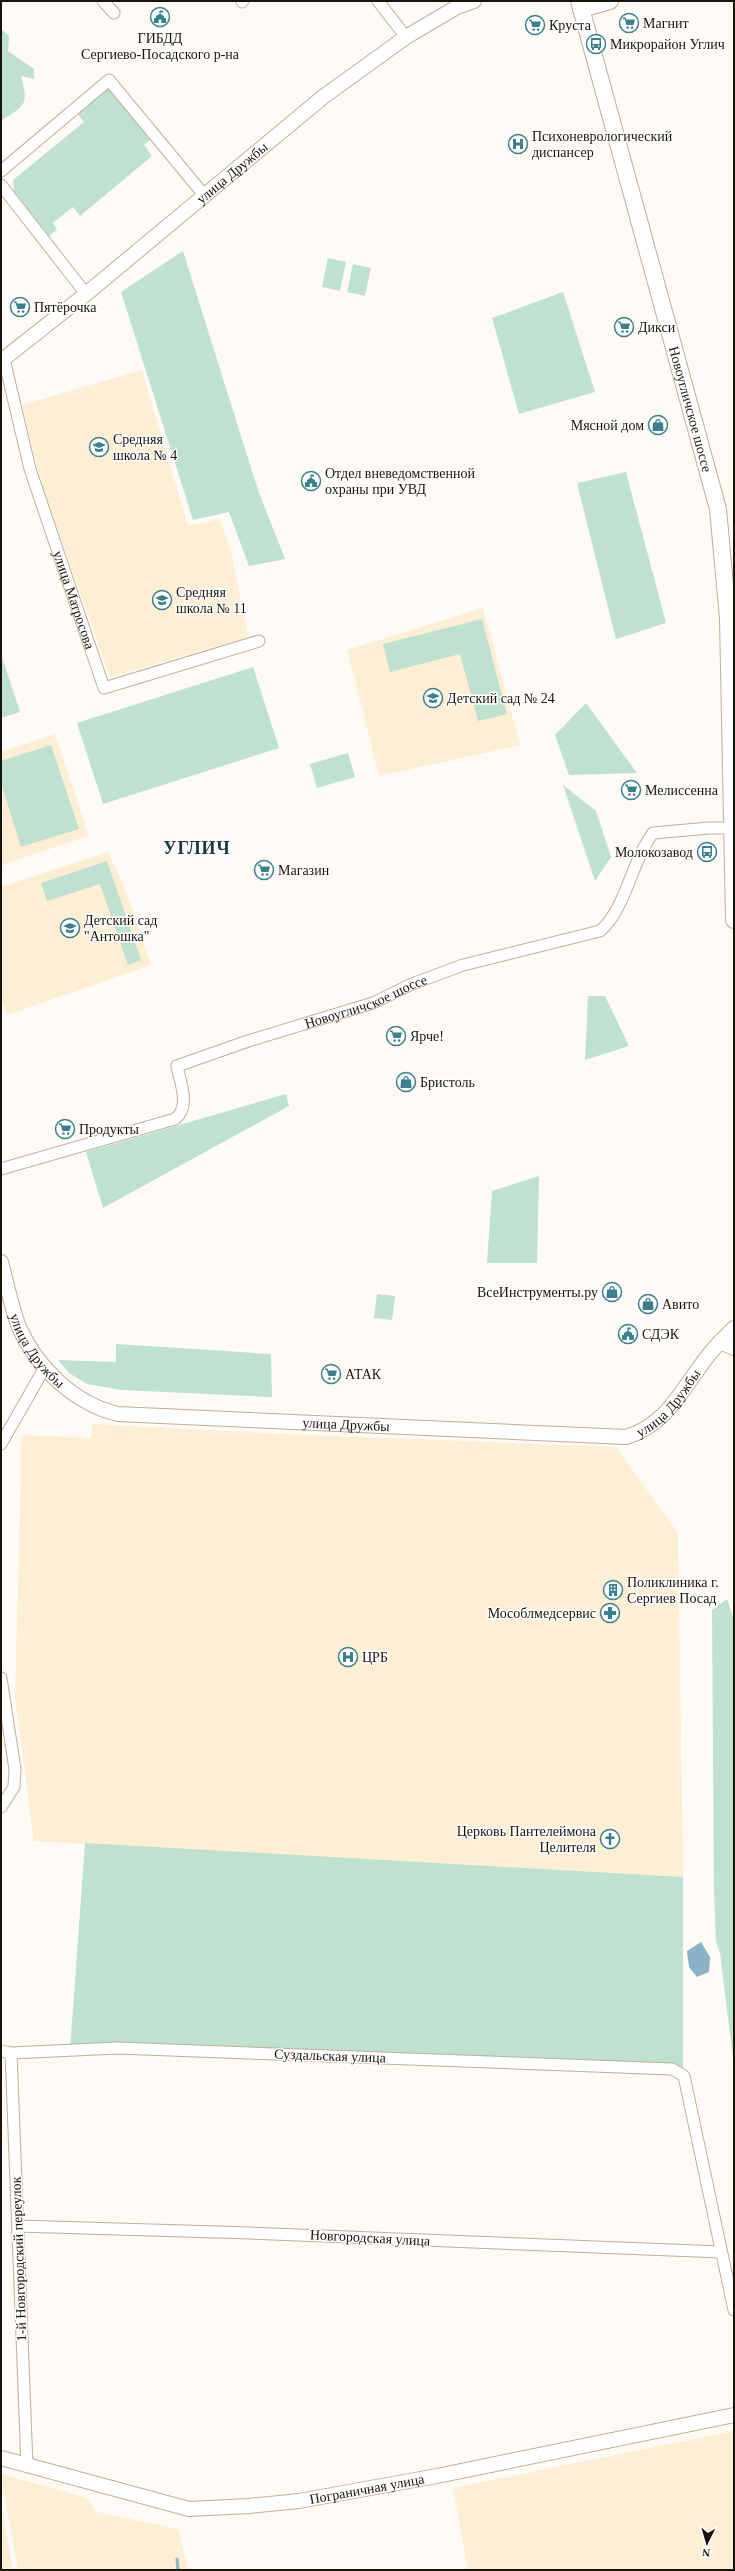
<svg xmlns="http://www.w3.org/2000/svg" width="735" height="2571" font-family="Georgia,serif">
	<rect width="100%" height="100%" fill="#fefaf5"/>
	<path fill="#fdeed4" d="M142 370 188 526 220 519 232 556 248 637 110 677 43 489 22 405Z
		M483 608 520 745 379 776 347 650Z
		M55 734 89 836 1 865V752Z
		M108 852 126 891 151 965 7 1015 1 998V887Z
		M92 1424 284 1434 616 1447 678 1533 683 1877 34 1841 15 1698 22 1435 91 1438Z
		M734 2431V2570H468L453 2488Z
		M1 2474 87 2498 97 2512 178 2529 188 2570H18Z
		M1 2505 13 2570H1Z"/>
	<path fill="#bfe1cf" d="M1 29 9 36 8 51 34 69V79L21 76C29 106 25 105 1 121Z
		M106 90H113L152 138 144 145 152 156 80 216 73 207 53 223 57 230 49 236 14 191 13 180 84 122 76 112Z
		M183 251 258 490 285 559 249 566 229 512 193 520 121 292Z
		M328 258 346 262 340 291 322 287Z
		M353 264 371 268 365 296 347 292Z
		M563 292 595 392 519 414 492 318Z
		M626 472 666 623 616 639 577 483Z
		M482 619 507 714 478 721 460 654 390 672 383 644Z
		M1 654 20 712 1 718Z
		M253 667 279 748 103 804 77 723Z
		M586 703 637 773 569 775 555 735Z
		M51 745 79 829 21 847 1 783V761Z
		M348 753 355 777 317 788 310 764Z
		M563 785 596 811 611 857 595 881Z
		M107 861 141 960 128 965 100 884 47 901 41 883Z
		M588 996H605L629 1046 585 1060Z
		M286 1094 289 1106 103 1208 86 1152Z
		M539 1176 537 1263H487L492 1191Z
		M377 1294 395 1296 392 1320 374 1318Z
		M116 1344 271 1354 272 1397 122 1390 87 1384 69 1373 58 1360 116 1362Z
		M727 1599 734 1620V2066L720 1953 716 1941 714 1892 712 1610Z
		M85 1843 683 1877V2068L70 2050Z"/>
	<path fill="#8cb2c8" d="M701 1942 710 1957 709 1972 697 1977 689 1967 687 1951Z"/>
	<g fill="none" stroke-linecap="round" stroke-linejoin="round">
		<path stroke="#8cb2c8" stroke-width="3" d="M177 2559 178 2570"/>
		<g stroke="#beb097" stroke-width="13">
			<g id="minor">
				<path d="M103 1 114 13"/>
				<path d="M378 1 406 37"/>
				<path d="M242 2 243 1"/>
				<path d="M1 171 109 80 204 195"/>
				<path d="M1 185 86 294"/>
				<path id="s1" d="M4 359 30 469 104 688 259 641"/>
				<path id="s2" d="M1 1169 175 1119C191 1107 180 1082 177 1066L248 1041 373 1003 412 984 463 965 600 931C626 909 631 862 653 833L709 828H732"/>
				<path d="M1 1444 45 1367"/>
				<path d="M1 1678 15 1769 14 1787 1 1807"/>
				<path d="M1 2051 11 2053 117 2048 672 2069 684 2076 734 2310"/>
				<path d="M11 2053 27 2466"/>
				<path d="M18 2226 250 2233 721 2252"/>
			</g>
		</g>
		<g stroke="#beb097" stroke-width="16">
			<g id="tertiary">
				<path id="s3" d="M1 361 86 294 323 97 406 37 457 7 474 1"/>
				<path id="s4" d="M1 1262C7 1284 11 1306 19 1327 37 1368 75 1404 118 1414L626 1437C673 1424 688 1374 720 1342L734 1348"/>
				<path d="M720 1342 734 1328"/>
				<path id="s5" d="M1 2458 189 2509 249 2506 299 2501 437 2476 734 2415"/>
			</g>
		</g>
		<g stroke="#beb097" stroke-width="18">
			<g id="secondary">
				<path id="s6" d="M579 1 718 509 728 618 734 920"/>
				<path d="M581 9 610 1"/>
			</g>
		</g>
		<use href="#minor" stroke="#fff" stroke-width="11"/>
		<use href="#tertiary" stroke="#fff" stroke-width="14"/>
		<use href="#secondary" stroke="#fff" stroke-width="16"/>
	</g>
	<defs>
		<g id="civic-ring" transform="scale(1)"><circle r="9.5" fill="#fff" stroke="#3b808d" stroke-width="1.5"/><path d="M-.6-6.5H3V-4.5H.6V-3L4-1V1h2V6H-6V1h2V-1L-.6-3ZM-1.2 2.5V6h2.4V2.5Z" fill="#3b808d"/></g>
		<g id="supermarket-ring" transform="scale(1)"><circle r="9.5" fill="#fff" stroke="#3b808d" stroke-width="1.5"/><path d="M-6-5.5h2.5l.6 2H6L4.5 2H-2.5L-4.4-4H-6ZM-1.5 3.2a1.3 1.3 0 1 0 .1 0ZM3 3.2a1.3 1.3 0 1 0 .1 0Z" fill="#3b808d"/></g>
		<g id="bus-ring" transform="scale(1)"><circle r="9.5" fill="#fff" stroke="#3b808d" stroke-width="1.5"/><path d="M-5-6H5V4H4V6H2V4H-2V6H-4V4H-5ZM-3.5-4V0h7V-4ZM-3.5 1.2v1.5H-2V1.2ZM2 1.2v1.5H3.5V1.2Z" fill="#3b808d"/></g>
		<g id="hospital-ring" transform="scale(1)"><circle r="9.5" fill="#fff" stroke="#3b808d" stroke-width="1.5"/><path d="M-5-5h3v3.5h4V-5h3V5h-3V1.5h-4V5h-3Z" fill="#3b808d"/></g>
		<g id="shop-ring" transform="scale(1)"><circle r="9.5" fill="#fff" stroke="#3b808d" stroke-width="1.5"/><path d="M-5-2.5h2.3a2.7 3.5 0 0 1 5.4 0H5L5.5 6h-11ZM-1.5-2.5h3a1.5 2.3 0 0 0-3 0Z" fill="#3b808d"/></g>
		<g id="school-ring" transform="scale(1)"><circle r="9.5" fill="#fff" stroke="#3b808d" stroke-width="1.5"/><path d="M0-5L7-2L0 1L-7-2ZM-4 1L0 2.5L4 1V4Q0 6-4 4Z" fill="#3b808d"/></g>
		<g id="building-ring" transform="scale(1)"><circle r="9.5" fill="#fff" stroke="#3b808d" stroke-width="1.5"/><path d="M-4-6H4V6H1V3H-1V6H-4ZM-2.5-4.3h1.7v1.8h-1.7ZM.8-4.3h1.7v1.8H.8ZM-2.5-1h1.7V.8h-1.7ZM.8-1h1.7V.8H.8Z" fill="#3b808d"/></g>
		<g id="pharmacy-ring" transform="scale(1)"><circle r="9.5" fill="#fff" stroke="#3b808d" stroke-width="1.5"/><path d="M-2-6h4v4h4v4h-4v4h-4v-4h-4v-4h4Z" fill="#3b808d"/></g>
		<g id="church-ring" transform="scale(1)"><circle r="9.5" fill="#fff" stroke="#3b808d" stroke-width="1.5"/><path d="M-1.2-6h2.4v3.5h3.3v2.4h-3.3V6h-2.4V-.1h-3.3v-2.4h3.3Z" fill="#3b808d"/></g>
	</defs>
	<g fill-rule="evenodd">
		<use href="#civic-ring" x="160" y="17"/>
		<use href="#supermarket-ring" x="629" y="23"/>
		<use href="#supermarket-ring" x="535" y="25"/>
		<use href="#bus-ring" x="596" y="44"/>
		<use href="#hospital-ring" x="518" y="144"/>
		<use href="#supermarket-ring" x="20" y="307"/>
		<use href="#supermarket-ring" x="624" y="327"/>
		<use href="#shop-ring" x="658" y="425"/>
		<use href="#school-ring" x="99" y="447"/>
		<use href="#civic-ring" x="311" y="481"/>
		<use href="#school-ring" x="162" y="600"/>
		<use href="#school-ring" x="433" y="698"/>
		<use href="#supermarket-ring" x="631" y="790"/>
		<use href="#bus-ring" x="707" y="852"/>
		<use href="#supermarket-ring" x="264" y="870"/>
		<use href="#school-ring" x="70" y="928"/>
		<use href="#supermarket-ring" x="396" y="1036"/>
		<use href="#shop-ring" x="406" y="1082"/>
		<use href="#supermarket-ring" x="65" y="1129"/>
		<use href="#shop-ring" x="612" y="1292"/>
		<use href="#shop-ring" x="648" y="1304"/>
		<use href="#civic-ring" x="628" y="1334"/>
		<use href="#supermarket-ring" x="331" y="1374"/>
		<use href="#building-ring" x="613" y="1590"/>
		<use href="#pharmacy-ring" x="610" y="1613"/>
		<use href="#hospital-ring" x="348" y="1657"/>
		<use href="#church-ring" x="610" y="1839"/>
	</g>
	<g text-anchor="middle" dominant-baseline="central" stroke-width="3" stroke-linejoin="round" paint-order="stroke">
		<g font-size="14" fill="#19140b" stroke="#fff" text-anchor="start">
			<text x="643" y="23">Магнит</text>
			<text x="549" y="25">Круста</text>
			<text x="160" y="38" text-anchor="middle">ГИБДД<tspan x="160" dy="16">Сергиево-Посадского р-на</tspan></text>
			<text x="610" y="44">Микрорайон Углич</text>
			<text x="532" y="136">Психоневрологический<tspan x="532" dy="16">диспансер</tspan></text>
			<text x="34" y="307">Пятёрочка</text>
			<text x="638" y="327">Дикси</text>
			<text x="644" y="425" text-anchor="end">Мясной дом</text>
			<text x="113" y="439">Средняя<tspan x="113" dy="16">школа № 4</tspan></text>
			<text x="325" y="473">Отдел вневедомственной<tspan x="325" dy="16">охраны при УВД</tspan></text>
			<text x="176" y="592">Средняя<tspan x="176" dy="16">школа № 11</tspan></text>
			<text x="447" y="698">Детский сад № 24</text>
			<text x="645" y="790">Мелиссенна</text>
			<text x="693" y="852" text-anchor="end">Молокозавод</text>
			<text x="278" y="870">Магазин</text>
			<text x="84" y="920">Детский сад<tspan x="84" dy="16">"Антошка"</tspan></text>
			<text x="410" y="1036">Ярче!</text>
			<text x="420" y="1082">Бристоль</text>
			<text x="79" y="1129">Продукты</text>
			<text x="598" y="1292" text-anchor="end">ВсеИнструменты.ру</text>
			<text x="662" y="1304">Авито</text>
			<text x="642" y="1334">СДЭК</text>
			<text x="345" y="1374">АТАК</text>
			<text x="627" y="1582">Поликлиника г.<tspan x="627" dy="16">Сергиев Посад</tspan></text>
			<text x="596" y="1613" text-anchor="end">Мособлмедсервис</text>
			<text x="362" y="1657">ЦРБ</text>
			<text x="596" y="1831" text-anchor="end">Церковь Пантелеймона<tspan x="596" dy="16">Целителя</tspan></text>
		</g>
		<g font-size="14" fill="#19140b" stroke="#fff">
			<text stroke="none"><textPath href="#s3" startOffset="298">улица Дружбы</textPath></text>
			<text stroke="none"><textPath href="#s6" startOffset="423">Новоугличское шоссе</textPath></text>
			<text stroke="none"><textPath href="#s1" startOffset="251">улица Матросова</textPath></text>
			<text stroke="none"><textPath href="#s2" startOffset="437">Новоугличское шоссе</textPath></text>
			<text stroke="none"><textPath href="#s4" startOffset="97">улица Дружбы</textPath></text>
			<text stroke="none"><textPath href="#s4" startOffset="768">улица Дружбы</textPath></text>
			<text stroke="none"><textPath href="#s4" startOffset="432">улица Дружбы</textPath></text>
			<text transform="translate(330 2056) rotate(2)">Суздальская улица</text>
			<text transform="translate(370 2238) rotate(3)">Новгородская улица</text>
			<text transform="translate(19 2259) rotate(-92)">1-й Новгородский переулок</text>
			<text stroke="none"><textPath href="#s5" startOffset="374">Пограничная улица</textPath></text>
		</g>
		<g font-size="18" font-weight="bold" letter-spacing="1" fill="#183940" stroke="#fff">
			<text x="197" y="848">УГЛИЧ</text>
		</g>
	</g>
	<rect width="735" height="2571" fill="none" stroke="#19140b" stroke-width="4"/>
	<g transform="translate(707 2543) rotate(185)" stroke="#ffffff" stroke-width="3" paint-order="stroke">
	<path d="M0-3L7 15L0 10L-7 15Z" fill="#19140b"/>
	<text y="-6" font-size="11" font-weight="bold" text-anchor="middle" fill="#19140b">N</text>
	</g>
</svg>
